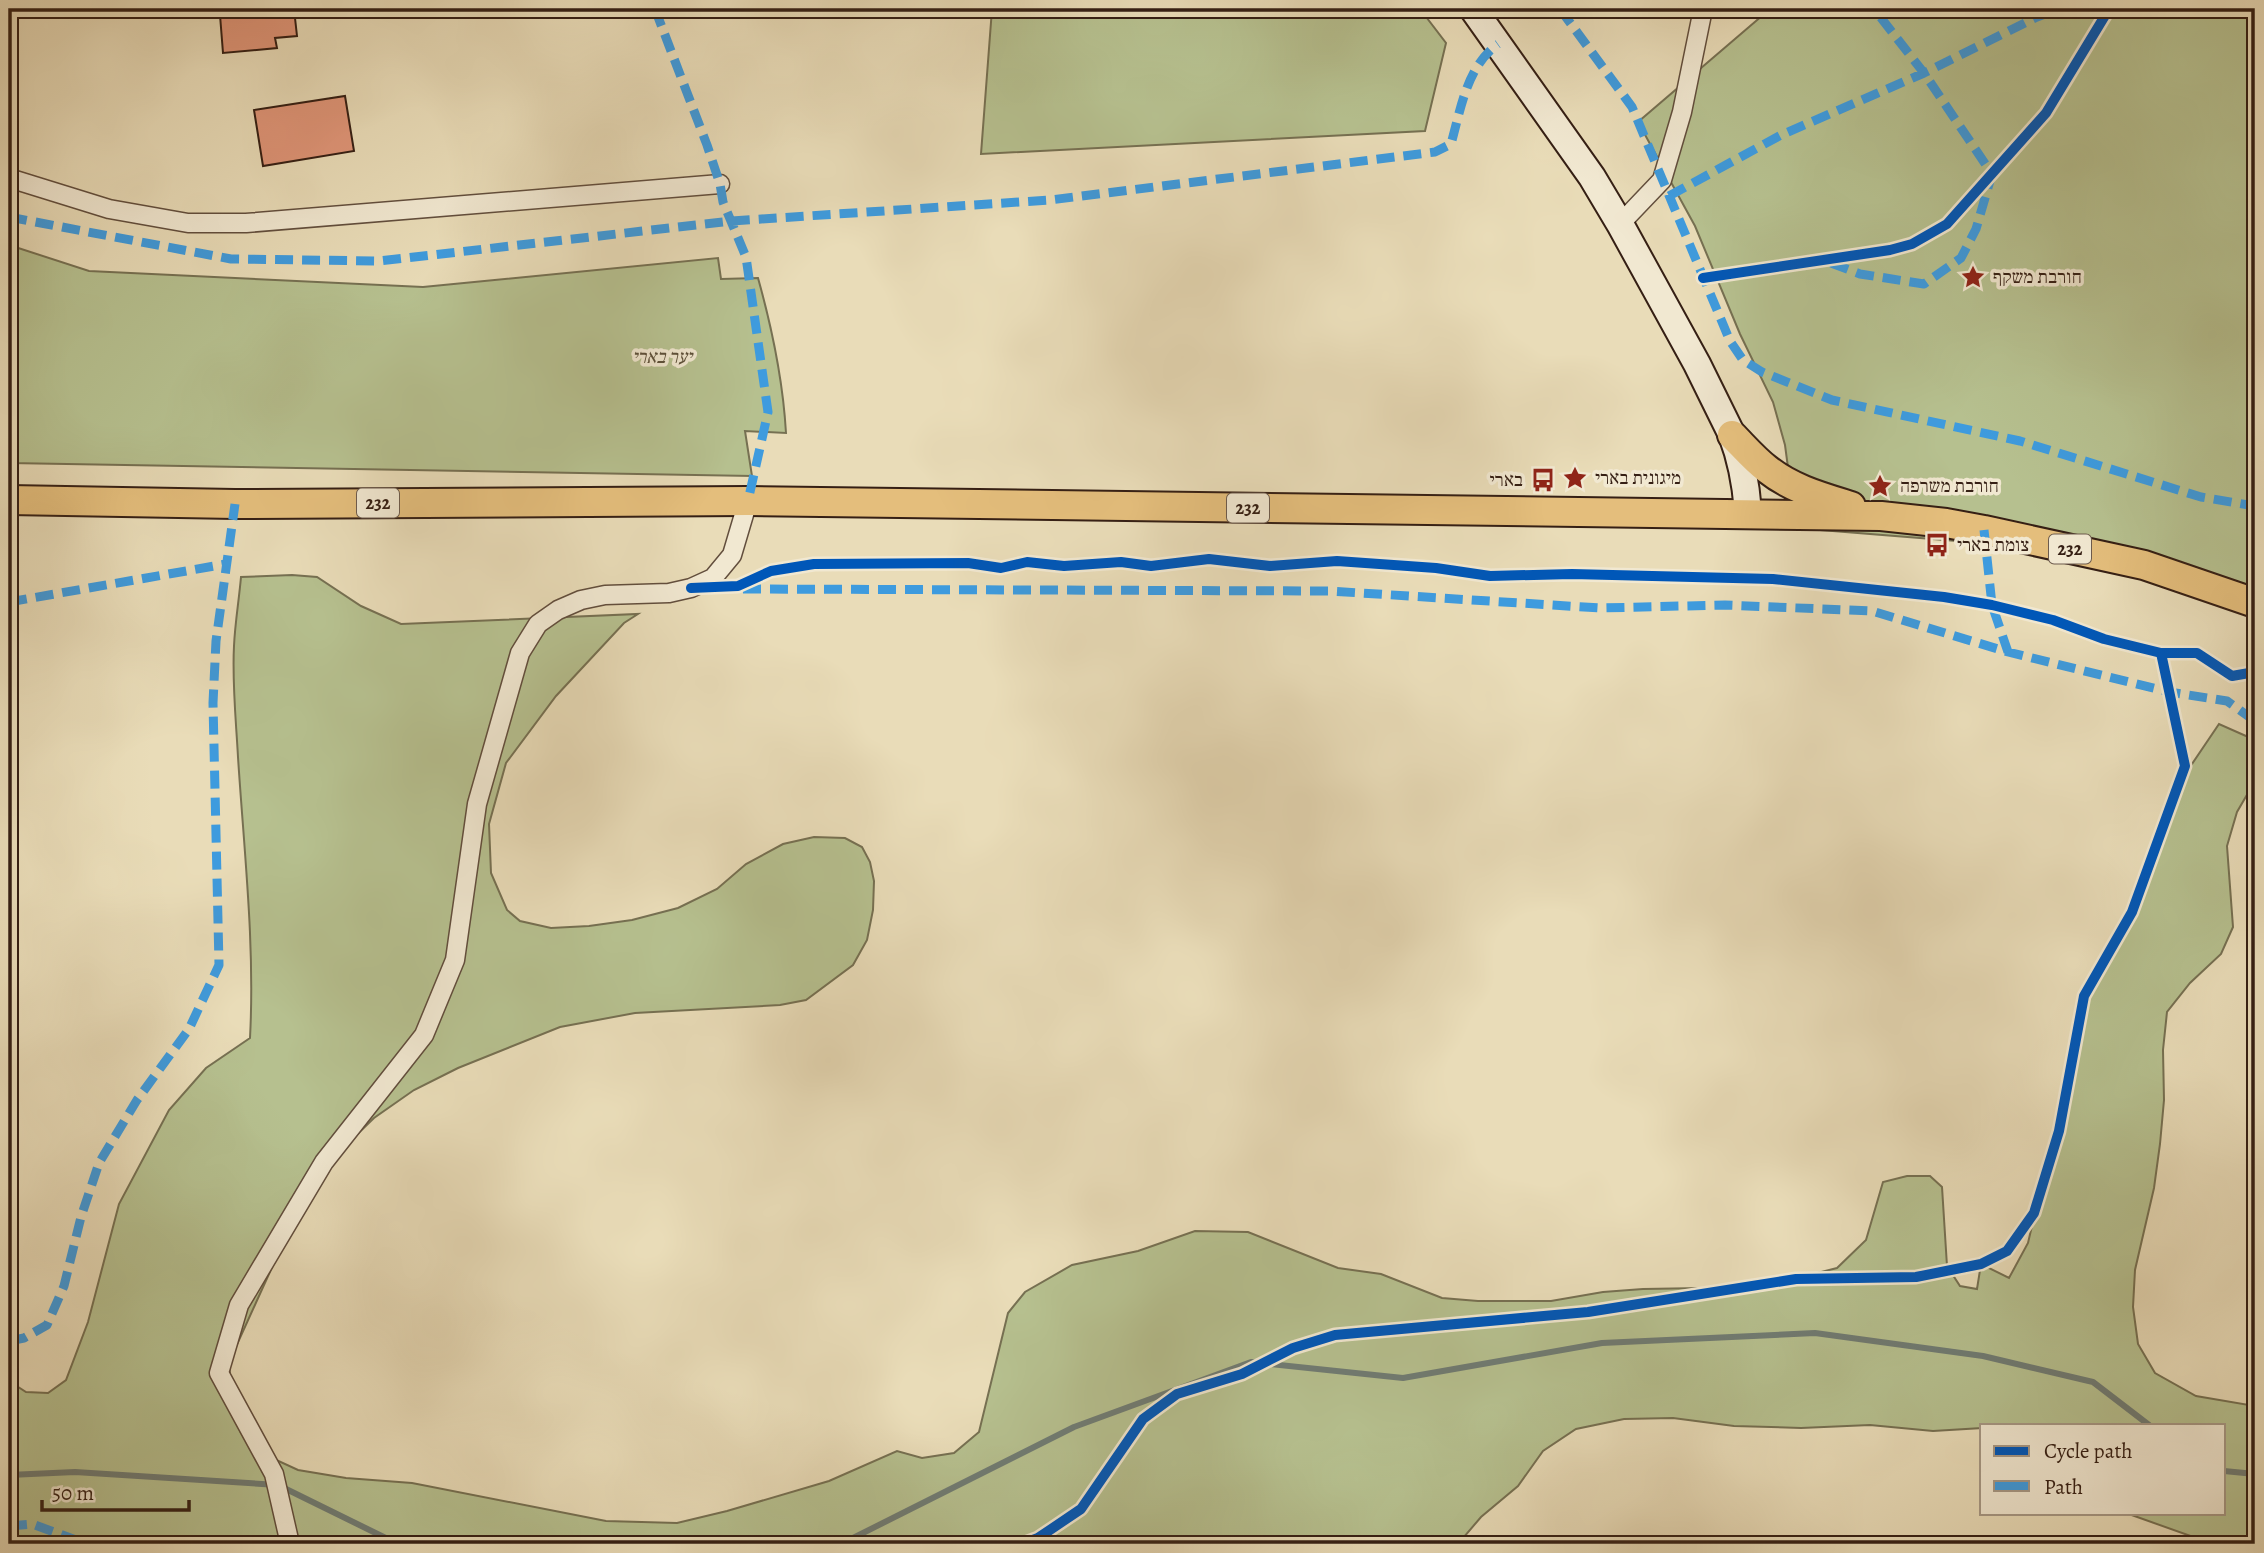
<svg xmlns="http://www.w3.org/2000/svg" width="2264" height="1553" font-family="Alegreya,'Frank Ruhl Libre',serif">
	<rect width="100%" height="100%" fill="#e9dcb8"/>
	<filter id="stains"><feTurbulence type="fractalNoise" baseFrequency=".00286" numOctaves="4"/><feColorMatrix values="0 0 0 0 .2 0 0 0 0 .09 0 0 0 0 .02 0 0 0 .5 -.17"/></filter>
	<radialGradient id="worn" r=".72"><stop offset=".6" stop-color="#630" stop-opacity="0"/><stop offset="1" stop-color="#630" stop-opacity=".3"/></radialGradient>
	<path fill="#b6c08f" stroke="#767052" stroke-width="2" d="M992 9H1420L1446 43 1425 131 981 154Z
		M1770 9H2255V612L2160 582 1982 543 1796 528 1785 445 1773 402 1740 334 1695 226 1638 122Z
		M9 245 89 271 423 287 718 258 721 279 758 278C772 328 783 381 786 433L745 431 752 476 9 463Z
		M292 575 317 577 361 606 401 624 638 614 624 623 556 696 506 763 489 824 491 873 507 910 520 921 551 928 589 926 632 920 678 908 717 889 746 864 783 844 814 837 845 838 862 847 870 862 874 881 873 910 867 940 853 965 806 1000 780 1005 635 1013 560 1027 458 1068 414 1090 374 1118 341 1150 284 1241 229 1362 233 1411 241 1433 261 1453 298 1470 346 1478 412 1483 606 1521 677 1523 727 1511 829 1481 897 1451 922 1458 954 1453 979 1432 1008 1313 1025 1292 1072 1265 1138 1251 1195 1231 1248 1232 1338 1268 1381 1274 1442 1298 1478 1301H1551L1603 1292 1643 1289 1762 1287 1837 1268 1866 1240 1883 1182 1907 1176H1930L1942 1187 1947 1266 1960 1286 1977 1289 1981 1264 2009 1278 2028 1243 2039 1196 2053 1168 2082 1002 2103 962 2130 924 2169 798 2219 724 2255 740V781L2237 812 2227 846 2233 927 2221 954 2190 983 2167 1012 2163 1050 2164 1100 2160 1144 2154 1188 2135 1270 2133 1307 2138 1344 2155 1373 2196 1396 2255 1406V1544H2213L2126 1513H2224V1425H1982V1428L1933 1431 1870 1425 1801 1428 1734 1426 1673 1418 1624 1419 1576 1429 1543 1451 1518 1486 1481 1517 1458 1544H1232L1229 1542 1222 1544H9V1381L26 1392 48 1393 66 1380 88 1322 119 1204 169 1110 206 1068 250 1038C255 944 244 851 238 757 236 720 232 683 234 646 235 623 239 600 241 577Z"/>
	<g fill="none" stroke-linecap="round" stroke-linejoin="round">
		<path stroke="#707c74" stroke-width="6" d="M2224 1471 2255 1474
			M9 1475 75 1472 278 1485 398 1544
			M841 1544 1074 1427 1251 1362 1403 1378 1602 1343 1815 1333 1983 1356 2093 1382 2149 1425"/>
	</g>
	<path fill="#df9578" stroke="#351f14" stroke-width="2" d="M294 9 297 36 275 38 277 48 223 53 220 15Z
		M345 96 354 151 263 166 254 110Z"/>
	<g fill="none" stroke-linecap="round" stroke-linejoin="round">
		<g stroke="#624e3d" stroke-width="21">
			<path id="minor" d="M9 178 109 209 188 223H246L720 184
				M1620 224 1662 180 1682 112 1703 9
				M290 1544 274 1474 219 1373 239 1305 324 1162 424 1035 455 960 477 804 520 653 538 624 558 610 581 600 605 595 669 593 691 588 713 578 732 555 748 501"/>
		</g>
		<g stroke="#351f14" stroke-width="30">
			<path id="secondary" d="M1473 9 1592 177 1620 224 1697 364 1732 435C1742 461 1746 484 1748 512"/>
		</g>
		<g stroke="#351f14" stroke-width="32">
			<path id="primary" d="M1732 435C1743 446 1754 459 1767 469 1792 489 1822 497 1851 506
				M9 500 235 504 748 501 1881 516 1946 523 1984 530 2144 565 2255 603"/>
		</g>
		<use href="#minor" stroke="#f1e8d1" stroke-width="18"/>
		<use href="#secondary" stroke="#f1e8d1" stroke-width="26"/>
		<use href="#primary" stroke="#e4be7c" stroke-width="28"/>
		<path stroke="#3e9bde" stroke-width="9" stroke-dasharray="18 9" stroke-linecap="butt" d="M655 9 707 145 720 184 723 202 746 257 768 412 748 501
			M1560 9 1632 107 1730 341 1743 360 1762 372 1832 400 2020 441 2201 497 2255 506
			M1669 196 1781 135 1924 73 2037 17 2058 9
			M9 217 231 259 379 261 731 221 1050 200 1435 152 1451 144C1461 108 1467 66 1498 44
			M1831 263 1860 274 1924 284 1961 258 1976 229 1992 174 1924 73 1874 9
			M1984 530 1992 605 2008 652
			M743 589 1329 591 1600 608 1725 605 1872 611 2008 652 2169 692 2227 701 2255 721
			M9 602 226 564
			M9 1341 24 1338 47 1325 64 1286 81 1217 99 1163 137 1100 189 1029 219 965 213 703 216 641 235 504
			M9 1526 32 1524 87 1544"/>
		<g stroke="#f1e8d1" stroke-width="15">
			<path id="cycleway" d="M1703 278 1890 250 1912 244 1947 224 2046 113 2109 9
				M691 588 738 586 771 571 814 564 968 563 1001 568 1027 562 1064 566 1121 562 1151 566 1209 559 1270 566 1337 561 1436 568 1490 576 1572 574 1773 579 1944 597 1992 605 2053 620 2104 639 2161 653H2197L2232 676 2255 672
				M1022 1544 1038 1538 1081 1509 1143 1419 1177 1394 1242 1374 1293 1348 1335 1335 1588 1312 1796 1279 1916 1277 1981 1264 2007 1251 2034 1213 2059 1131 2084 996 2132 912 2185 766 2161 653"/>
		</g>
		<use href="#cycleway" stroke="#0057b8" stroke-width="10"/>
	</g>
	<defs>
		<g id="sight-bare" transform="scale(1.89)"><path d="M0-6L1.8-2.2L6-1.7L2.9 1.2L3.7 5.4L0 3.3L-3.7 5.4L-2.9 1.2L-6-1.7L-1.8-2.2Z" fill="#8f2418" stroke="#f1e8d1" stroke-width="2.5" paint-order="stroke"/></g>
		<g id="bus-bare" transform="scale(1.89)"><path d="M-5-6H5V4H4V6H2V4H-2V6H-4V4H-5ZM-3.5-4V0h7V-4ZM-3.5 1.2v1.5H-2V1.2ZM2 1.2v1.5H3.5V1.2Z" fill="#8f2418" stroke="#f1e8d1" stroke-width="2.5" paint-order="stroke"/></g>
	</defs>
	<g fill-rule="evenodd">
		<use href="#sight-bare" x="1973" y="277"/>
		<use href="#sight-bare" x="1575" y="478"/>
		<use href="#bus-bare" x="1543" y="480"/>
		<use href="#sight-bare" x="1880" y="486"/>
		<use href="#bus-bare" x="1937" y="545"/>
	</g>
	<g text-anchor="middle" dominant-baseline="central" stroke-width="7" stroke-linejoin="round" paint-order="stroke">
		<g fill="#f1e8d1" stroke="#6d5b4d" stroke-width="2">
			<rect x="357" y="488.5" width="42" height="29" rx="5"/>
			<rect x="1227" y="493.5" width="42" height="29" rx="5"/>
			<rect x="2049" y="534.5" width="42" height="29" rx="5"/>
		</g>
		<g font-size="18" font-weight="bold" fill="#351f14">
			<text x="378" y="503">232</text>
			<text x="1248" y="508">232</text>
			<text x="2070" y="549">232</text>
		</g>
		<g font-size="19" fill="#351f14" stroke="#f1e8d1" text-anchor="start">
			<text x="1993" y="277">חורבת משקף</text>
			<text x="1595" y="478">מיגונית בארי</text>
			<text x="1523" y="480" text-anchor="end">בארי</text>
			<text x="1900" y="486">חורבת משרפה</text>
			<text x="1957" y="545">צומת בארי</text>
		</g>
		<g font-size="19" font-style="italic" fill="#5c4f39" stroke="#f1e8d1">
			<text x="662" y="357">יער בארי</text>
		</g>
	</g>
	<rect width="2264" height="1553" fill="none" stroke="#e9dcb8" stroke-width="35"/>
	<rect x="10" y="10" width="2243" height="1532" fill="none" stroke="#351f14" stroke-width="3.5"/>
	<rect x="18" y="18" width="2229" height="1518" fill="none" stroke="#351f14" stroke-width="2"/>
	<rect x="1980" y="1424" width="245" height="91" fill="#f1e8d1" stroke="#a69885" stroke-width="2"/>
	<rect x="1994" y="1446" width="35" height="10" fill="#0057b8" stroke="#a69885" stroke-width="2"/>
	<text x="2044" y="1458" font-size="21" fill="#351f14">Cycle path</text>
	<rect x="1994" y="1481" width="35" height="10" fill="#3e9bde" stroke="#a69885" stroke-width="2"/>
	<text x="2044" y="1494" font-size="21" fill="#351f14">Path</text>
	<path d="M42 1500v10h147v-10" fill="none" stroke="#351f14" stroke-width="3.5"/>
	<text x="52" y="1500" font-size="21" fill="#351f14" stroke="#f1e8d1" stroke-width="5" paint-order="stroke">50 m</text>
	<rect width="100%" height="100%" filter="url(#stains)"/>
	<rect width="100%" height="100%" fill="url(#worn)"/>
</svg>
